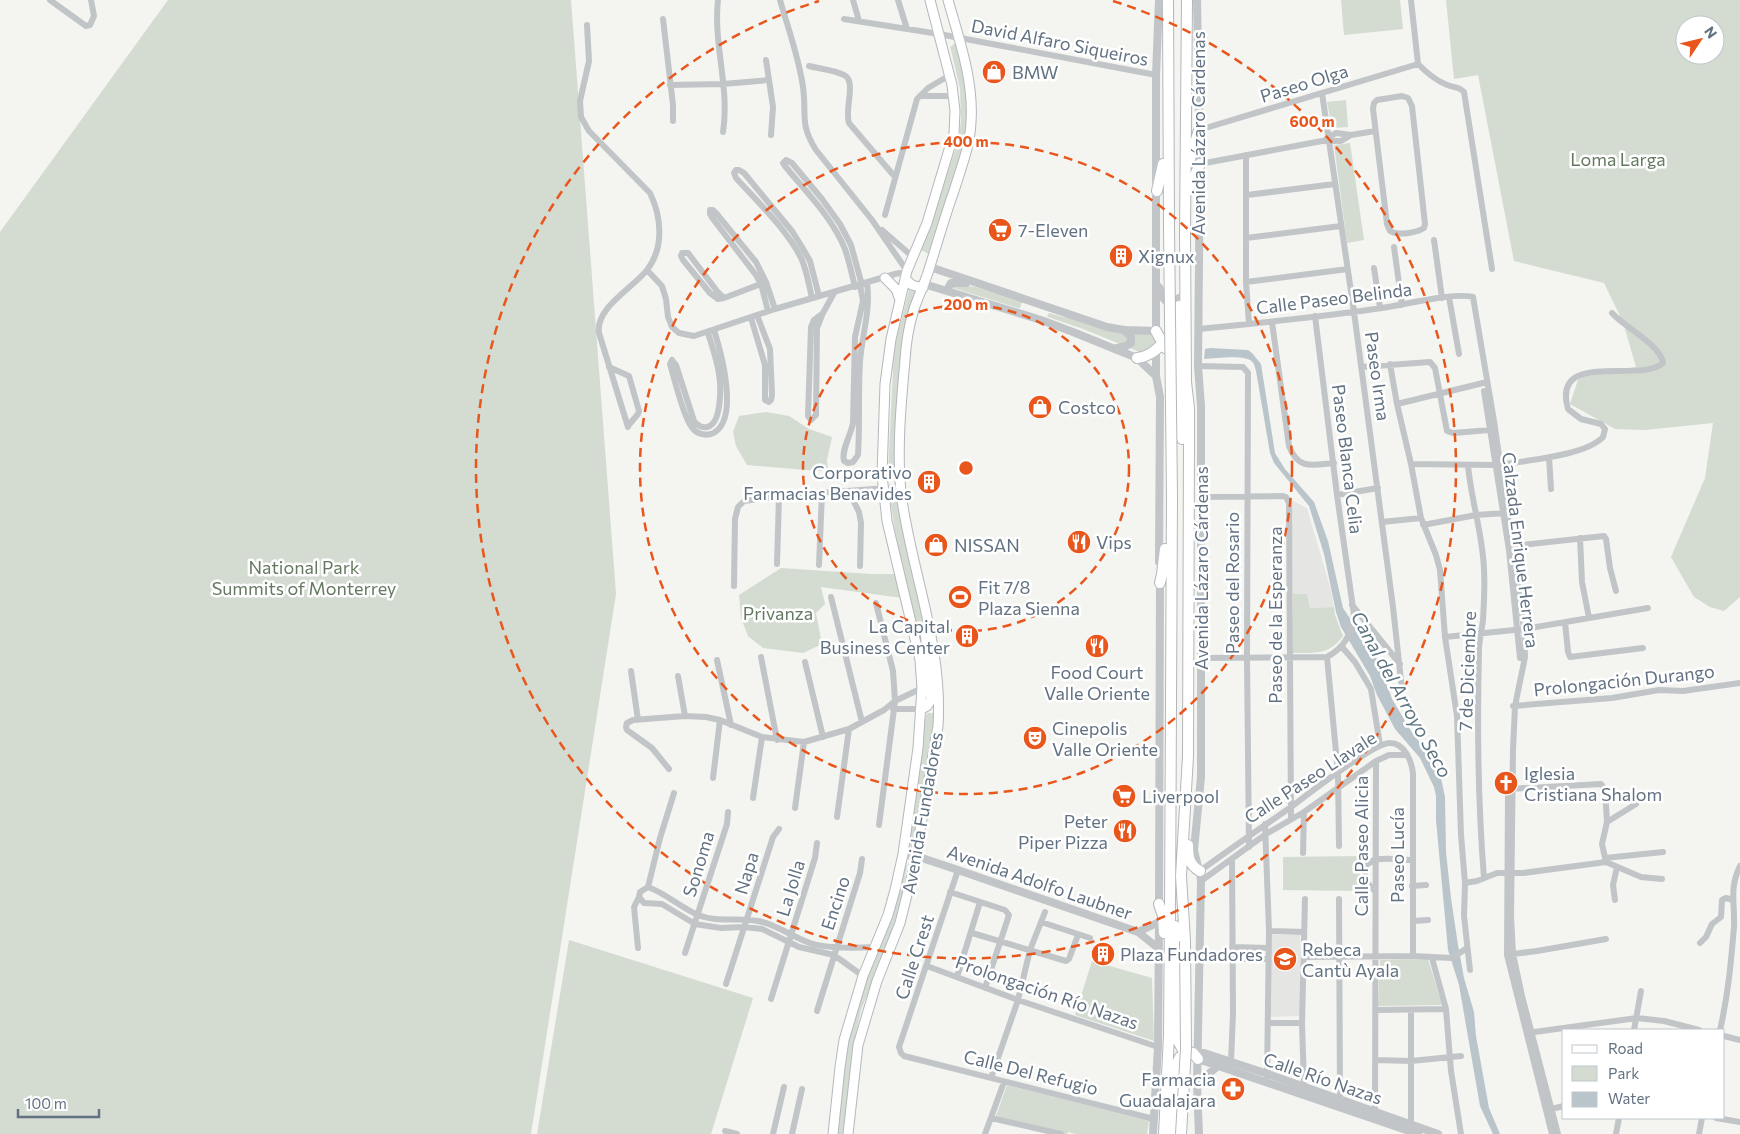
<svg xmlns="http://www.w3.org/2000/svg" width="1740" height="1134" font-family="Commissioner,sans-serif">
	<rect width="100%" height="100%" fill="#f4f4f0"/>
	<path fill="#e5e6e4" d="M1291 500 1307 508 1331 590 1334 607 1310 608 1307 594H1293Z
		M1271 935H1300V1016L1269 1017Z"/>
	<path fill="#d4dbd1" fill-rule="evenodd" d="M168 0H571L616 594 531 1134H0V232Z
		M1341 0H1400L1403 29 1344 35Z
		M1446 0H1740V597L1724 611 1710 607 1694 597 1671 557 1705 478 1713 423 1645 430 1615 429 1570 404 1579 377 1636 367 1623 322 1604 283 1514 261 1478 75 1454 79ZM1685 25H1715V55H1685Z
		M954 44H957L968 88 967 141 930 255 921 250 959 139 961 120 960 89 951 50 950 47Z
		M1346 100 1348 127 1332 128 1327 102Z
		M1350 143 1364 240 1347 243 1334 145Z
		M954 284 976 287 1020 300 1022 302 1020 308H1018L953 288Z
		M909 290 917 292 905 331 901 356 896 472 894 476 891 477 888 473 894 348Z
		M1049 313 1063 317 1076 318 1156 334V355L1152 357 1083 329 1048 317 1047 316Z
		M766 412 789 416 809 429 832 437 827 460 828 470 820 471 747 465 736 446 733 432 739 416Z
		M894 494 898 496 901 520 922 615 927 676 895 531 890 498Z
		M781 568 871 574H896L902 598 821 587 825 604 816 613 822 644 803 653 763 648 748 636 741 618 739 595Z
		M1293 594H1307L1310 608 1334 607 1335 615 1343 636C1329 655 1315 653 1293 653Z
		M928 713H934L933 732 915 846 912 848 909 846 907 842 926 715Z
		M1360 856V891L1283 890V857Z
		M906 864 907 866 898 917 861 1010 852 1052 844 1134H837L842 1080 850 1027 904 865Z
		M569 940 753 998 711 1134H537Z
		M1428 959 1442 1005 1378 1006 1380 960Z
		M1092 961 1152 978 1154 1041 1075 1015Z
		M1007 1085 1149 1121 1147 1134H1076L1068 1132 1067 1134H1064L996 1116Z"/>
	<path fill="#bac5cb" d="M1210 348 1248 350 1252 353 1261 364 1275 453 1285 469 1314 502 1328 541 1343 608 1379 662 1392 699 1411 731 1424 748 1441 778 1445 797 1446 852 1451 898 1458 945 1464 978 1474 1012 1476 1036 1489 1108 1500 1134H1493L1480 1106 1459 985 1448 950 1436 820V796L1434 787 1420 758 1395 729 1377 695 1370 676 1341 627 1336 612 1324 554 1309 506 1274 463 1270 453 1256 371C1255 367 1254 362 1250 360 1240 355 1216 358 1204 359L1205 349Z"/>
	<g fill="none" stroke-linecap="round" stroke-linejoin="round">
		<g stroke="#b3b8bd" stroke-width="11">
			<path id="secondary" d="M885 278 896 289 900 300
				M905 279 912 285 923 288
				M922 709 927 706 931 700 925 630
				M833 1134 840 1067 844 1040 863 976 888 915 895 890 903 854 918 748 922 688 920 660 887 521 882 475 885 384 891 339 907 271 927 223 954 133 955 111 952 85 930 0
				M848 1134 858 1045 877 981 900 923 913 871 938 726C943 647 913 576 902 500 896 457 901 404 905 360 906 343 909 325 914 309 919 294 926 281 930 266 938 241 945 216 954 191 961 168 970 146 971 122 974 81 959 39 948 0"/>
		</g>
		<g stroke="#b4b7ba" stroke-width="12">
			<path id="trunk" d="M1168 0 1169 228
				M1190 159 1199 130
				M1189 188 1200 164
				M1157 191 1163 164
				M1179 306 1177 369 1182 439
				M1156 331 1165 348
				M1137 358C1154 356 1163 343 1173 331
				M1160 583 1162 574 1165 549
				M1188 845C1188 857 1189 865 1200 871
				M1159 904 1163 916 1164 933
				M1175 926 1177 942 1178 1041 1183 1050 1193 1053 1198 1059
				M1185 941 1181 876 1188 756 1189 439V408L1186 382 1185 234 1187 0
				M1164 1134 1169 1036 1170 914 1172 496
				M1172 1134 1175 1067 1180 1057 1193 1053"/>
		</g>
		<path stroke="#c1c5c8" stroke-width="6" d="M50 0 86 26 90 25 94 16 91 0
			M718 0C713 44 730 88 723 132
			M780 0C788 28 799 58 803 87 807 115 799 123 816 150L872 220 907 271
			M853 0 859 21
			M898 0 907 29
			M1411 0 1418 64
			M663 19 673 105V121
			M844 19 939 34 1156 75
			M587 25 589 61 580 101 581 117 589 131 650 193C662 218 664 248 647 270 633 288 595 308 599 333L628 427
			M766 60 773 107 771 135
			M1418 64C1426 72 1435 80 1445 84 1452 88 1459 86 1464 92L1492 269
			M809 66C821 69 834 70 844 75 857 81 844 110 849 123L895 177
			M670 85 723 84 769 80
			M1322 93 1354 312 1393 607 1402 690
			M920 96H954
			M1402 96 1408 98 1412 106 1425 224 1424 228C1416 233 1398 236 1390 231L1387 224 1373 109 1374 103 1377 100Z
			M1199 130 1418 64
			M1326 139 1336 133 1351 135 1375 131
			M1246 155V282L1249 324
			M1200 164 1322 141H1341L1351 135
			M1247 195 1335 184
			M710 210H713L716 213 756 262 766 282 775 309
			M710 210V214L713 219 756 275 761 284 768 311
			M885 215 917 99 928 88 950 75
			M882 230 913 257
			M1246 238 1341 226
			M1434 240 1442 298
			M1394 247 1402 305
			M1374 268 1380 308
			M647 270 662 286 666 299 668 317 672 327 679 333 694 336 775 309 895 274 900 273 906 275
			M1246 282 1348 269
			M860 285 863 301 855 337 853 423C851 435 841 450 844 461L848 463 853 462 858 455C860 423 858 392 860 361 862 335 871 309 867 283
			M855 287C852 274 849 261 845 249 832 217 806 192 785 166L783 163 786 160 792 163 822 199 840 224 851 245 862 285
			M1449 297 1459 354
			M724 298 717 291 688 253H682L681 256 683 260 710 293 718 299 724 298 766 282
			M812 298C809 285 807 272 802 260 789 232 757 201 736 178L734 173 736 170H739L744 173 792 231 802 247 810 261 819 296
			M823 313 814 320 811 327 808 416 811 420 816 415 817 328 823 313 834 293
			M751 318 765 365V400L769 402 771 400 772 395 770 349 757 315
			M1272 322 1289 446C1298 470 1312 465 1334 463
			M1198 329C1259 323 1321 317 1382 308 1404 305 1454 292 1473 297L1494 421 1524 629 1525 657 1515 706 1513 749 1511 916 1513 954 1522 996 1558 1134
			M672 360 670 364C675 380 682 413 691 426 695 433 703 436 711 434 741 423 721 352 714 330
			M672 360 676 365 694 421C697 425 701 428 707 427 722 424 721 386 719 374 717 360 712 346 708 333
			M1390 364 1397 404 1411 464 1421 518 1436 555 1440 570 1445 637 1457 716 1461 835 1465 883 1464 916 1470 970
			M1198 366 1243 367 1248 373 1247 658 1249 847
			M609 367 629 376 639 411 638 414 628 426
			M1361 367 1430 362 1435 368 1447 431 1453 433 1490 430
			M1484 391 1509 550 1520 658
			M1397 404 1483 383
			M1549 457 1551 489
			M1411 464 1496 465
			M1468 465C1471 501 1483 534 1484 570 1485 587 1484 603 1483 620 1482 630 1479 640 1479 650 1477 726 1478 803 1484 878
			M1500 465C1527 460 1585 456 1603 437L1605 429 1601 424 1581 419 1568 409C1551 349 1640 384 1663 363 1661 345 1624 327 1612 313
			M849 492 859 512 861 523 860 566
			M1337 495 1378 488
			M1201 497 1283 496 1286 497 1289 503 1291 819
			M1382 522 1421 518
			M1423 525 1476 515 1506 513
			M1580 538 1582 582 1589 618
			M1513 546 1604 536 1606 539 1610 568 1616 591
			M777 564 779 496
			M819 565 822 493
			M734 586 735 519 738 507 744 501 779 496 901 487
			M831 597 862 722
			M876 603 893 671 895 701 879 825
			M1352 605 1400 664
			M1565 622 1568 652 1570 657 1643 648
			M1445 637 1524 629 1648 608
			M1342 647 1355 662 1371 689 1380 745
			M761 657 777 740
			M1327 657 1338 773 1339 846
			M1201 658 1327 657C1344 648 1352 634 1354 615L1337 495 1315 316
			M717 660 731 725
			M805 662 823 737
			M631 671 638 720
			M678 676 685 716
			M1513 706 1612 698 1659 690 1683 691 1740 683
			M893 709H922
			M669 769 652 748 627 730 626 727 627 723 633 720 685 716 706 717 720 720 762 737 804 742 849 729 884 710 895 701 922 688
			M713 778 720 720
			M1509 789 1601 784 1605 789 1607 822 1602 844 1606 862
			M1508 795 1507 955 1552 1134
			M753 798 762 737
			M795 808 804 742
			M837 817 849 729
			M1607 822 1636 804
			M1265 824 1269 931 1267 1078
			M1303 853 1304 812
			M1605 858 1663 852
			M958 870 899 1047 901 1053 904 1056 1154 1119
			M1200 871C1230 849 1261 828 1291 807 1307 795 1375 742 1390 743 1405 743 1412 762 1413 774V956
			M1201 881 1266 834 1304 812 1376 761 1389 755H1407
			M1465 883 1477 881 1497 873H1523L1606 862 1641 877 1662 879
			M1412 886 1426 885
			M648 887 640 892 639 897 644 903 662 904 695 924 721 928 744 927 762 929 799 947 834 955 863 976
			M648 887C665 893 680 907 698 915 717 923 738 917 758 921 778 925 792 937 810 943 828 949 856 948 875 947
			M648 887 660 838 674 793
			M1375 891C1369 886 1366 882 1365 874 1362 852 1398 860 1412 860
			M950 892 1005 910 1009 915 985 988
			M1339 899 1340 1099
			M1615 900 1613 885 1617 867
			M1413 921 1428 920
			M1041 922 1090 938
			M1269 931 1304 932
			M972 933 1066 961 1069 959 1078 935
			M1700 943 1706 937 1712 924 1721 917 1722 900 1726 898 1733 900
			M1232 947 1268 948
			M638 948 634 907 639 897
			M685 953 727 824 728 812
			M1513 954 1537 951 1606 939
			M1304 957 1413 956 1452 958 1467 948
			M1199 958 1268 959
			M1432 958 1446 1009 1451 1071 1461 1134
			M927 966 1018 1000 1158 1047
			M957 977 980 902
			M726 984 773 837 779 829
			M771 999 815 858 817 843
			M1376 1010 1446 1009
			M817 1011 860 873 862 859
			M1268 1023H1302
			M1634 1030 1641 991
			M1720 1030C1728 996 1731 962 1734 927 1735 903 1729 888 1740 866
			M1527 1033 1637 1018 1664 1021 1699 1030
			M1724 1036 1740 1040
			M1376 1060 1411 1061 1461 1056
			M1231 1062 1233 1013 1232 859
			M991 1078 1018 1000 1030 950 1045 912
			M1304 1086 1302 1023 1305 899
			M1551 1109 1564 1106
			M1375 1111 1376 761
			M991 1118 1061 1134
			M1716 1118 1740 1122
			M1411 1125V1011
			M725 1131 737 1134
			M773 1134 784 1087
			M792 1134 802 1089
			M985 1134 1004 1082
			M1616 1134 1619 1118
			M1699 1134 1702 1118"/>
		<path stroke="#c1c5c8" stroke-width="8" d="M1197 0 1200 155 1198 366 1201 406V777L1194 850C1196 861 1200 870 1201 881L1197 1084 1199 1134
			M930 267 1107 327 1124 330 1156 331
			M924 284 1041 320 1073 332 1137 358 1156 376
			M1159 287 1163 298 1167 302H1174L1179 298
			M947 290 951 283H966
			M1156 335V75L1159 0
			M1156 347V376L1160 397 1159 562
			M1117 348 1126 346 1131 343V337L1124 330
			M903 854 916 856 958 870 1138 932 1158 948
			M1159 907 1160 579
			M1138 932 1159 922
			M1198 1051 1268 1074 1438 1134
			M1198 1059 1418 1134
			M1197 1084 1206 1076 1218 1066
			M1153 1134 1158 1047 1159 924"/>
		<use href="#secondary" stroke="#fff" stroke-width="9"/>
		<use href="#trunk" stroke="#fff" stroke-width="10"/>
		<g stroke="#b4b7ba" stroke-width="12" stroke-linecap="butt">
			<path id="trunk-bridge" d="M1169 228 1172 496
				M1181 1134 1186 1048 1185 941"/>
		</g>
		<use href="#trunk-bridge" stroke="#fff" stroke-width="10"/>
	</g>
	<g fill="none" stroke="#e9561c" stroke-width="2.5" stroke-dasharray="9 6">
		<circle cx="966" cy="468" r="163"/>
		<circle cx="966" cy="468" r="326"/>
		<path d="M1113 1A490 490 0 1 1 819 1"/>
	</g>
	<defs>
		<g id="shop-disc" transform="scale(1.25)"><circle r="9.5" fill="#e9561c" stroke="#fff"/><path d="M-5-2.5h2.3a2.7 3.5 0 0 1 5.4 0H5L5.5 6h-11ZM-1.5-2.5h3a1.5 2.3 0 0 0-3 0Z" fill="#fff"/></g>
		<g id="supermarket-disc" transform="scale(1.25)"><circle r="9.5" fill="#e9561c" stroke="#fff"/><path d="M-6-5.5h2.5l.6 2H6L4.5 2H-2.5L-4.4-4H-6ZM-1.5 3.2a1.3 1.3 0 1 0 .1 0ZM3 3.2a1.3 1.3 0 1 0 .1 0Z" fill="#fff"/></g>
		<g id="building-disc" transform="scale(1.25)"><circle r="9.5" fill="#e9561c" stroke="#fff"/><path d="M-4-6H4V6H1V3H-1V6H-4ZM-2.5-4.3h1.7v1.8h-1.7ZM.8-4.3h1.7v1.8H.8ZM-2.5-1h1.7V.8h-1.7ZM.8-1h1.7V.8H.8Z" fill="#fff"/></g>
		<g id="restaurant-disc" transform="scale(1.25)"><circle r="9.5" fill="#e9561c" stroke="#fff"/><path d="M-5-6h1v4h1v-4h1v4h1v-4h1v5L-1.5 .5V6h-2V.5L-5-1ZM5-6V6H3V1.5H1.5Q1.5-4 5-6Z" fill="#fff"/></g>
		<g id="stadium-disc" transform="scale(1.25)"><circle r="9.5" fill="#e9561c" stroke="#fff"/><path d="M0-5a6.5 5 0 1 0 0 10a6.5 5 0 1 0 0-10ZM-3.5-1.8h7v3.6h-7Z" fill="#fff"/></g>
		<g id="theatre-disc" transform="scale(1.25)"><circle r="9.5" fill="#e9561c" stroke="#fff"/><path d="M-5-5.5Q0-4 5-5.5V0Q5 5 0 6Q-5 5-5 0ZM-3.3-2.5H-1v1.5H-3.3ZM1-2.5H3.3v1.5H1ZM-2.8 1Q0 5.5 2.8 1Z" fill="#fff"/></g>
		<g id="church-disc" transform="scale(1.25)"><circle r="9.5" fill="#e9561c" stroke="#fff"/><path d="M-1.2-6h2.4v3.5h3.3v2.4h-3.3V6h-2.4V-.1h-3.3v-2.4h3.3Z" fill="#fff"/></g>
		<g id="school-disc" transform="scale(1.25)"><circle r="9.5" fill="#e9561c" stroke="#fff"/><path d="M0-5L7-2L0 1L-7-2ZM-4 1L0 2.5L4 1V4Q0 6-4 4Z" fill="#fff"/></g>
		<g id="pharmacy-disc" transform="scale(1.25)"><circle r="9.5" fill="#e9561c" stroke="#fff"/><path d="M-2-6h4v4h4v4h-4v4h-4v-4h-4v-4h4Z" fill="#fff"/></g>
	</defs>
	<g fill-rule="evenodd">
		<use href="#shop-disc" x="994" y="72"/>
		<use href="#supermarket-disc" x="1000" y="230"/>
		<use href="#building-disc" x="1121" y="256"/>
		<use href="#shop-disc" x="1040" y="407"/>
		<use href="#building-disc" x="929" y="482"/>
		<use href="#restaurant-disc" x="1079" y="542"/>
		<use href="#shop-disc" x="936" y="545"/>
		<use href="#stadium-disc" x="960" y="597"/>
		<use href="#building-disc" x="967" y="636"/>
		<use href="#restaurant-disc" x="1097" y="646"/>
		<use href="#theatre-disc" x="1035" y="738"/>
		<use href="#church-disc" x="1506" y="783"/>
		<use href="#supermarket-disc" x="1124" y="796"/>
		<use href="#restaurant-disc" x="1125" y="831"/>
		<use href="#building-disc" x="1103" y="954"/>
		<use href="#school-disc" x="1285" y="959"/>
		<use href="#pharmacy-disc" x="1233" y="1089"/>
	</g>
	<g text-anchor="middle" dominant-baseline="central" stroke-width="5" stroke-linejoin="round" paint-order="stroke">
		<g font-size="18" fill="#627282" stroke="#fff">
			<text transform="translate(1060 42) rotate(11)">David Alfaro Siqueiros</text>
			<text transform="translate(1304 83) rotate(-17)">Paseo Olga</text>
			<text transform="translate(1198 133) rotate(-90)">Avenida Lázaro Cárdenas</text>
			<text transform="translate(1334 298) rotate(-7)">Calle Paseo Belinda</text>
			<text transform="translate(1378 376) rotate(82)">Paseo Irma</text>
			<text transform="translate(1348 459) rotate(83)">Paseo Blanca Celia</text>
			<text transform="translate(1521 550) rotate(83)">Calzada Enrique Herrera</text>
			<text transform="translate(1201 568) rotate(-90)">Avenida Lázaro Cárdenas</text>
			<text transform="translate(1232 583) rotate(-90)">Paseo del Rosario</text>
			<text transform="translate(1275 615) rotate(-90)">Paseo de la Esperanza</text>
			<text transform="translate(1467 671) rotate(-88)">7 de Diciembre</text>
			<text transform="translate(1624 680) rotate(-6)">Prolongación Durango</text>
			<text transform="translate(1310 777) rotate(-33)">Calle Paseo Llavale</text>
			<text transform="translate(922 813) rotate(-80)">Avenida Fundadores</text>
			<text transform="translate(1361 846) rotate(-90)">Calle Paseo Alicia</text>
			<text transform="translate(1397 855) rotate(-90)">Paseo Lucía</text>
			<text transform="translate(698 864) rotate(-73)">Sonoma</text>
			<text transform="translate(746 873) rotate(-73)">Napa</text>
			<text transform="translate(1040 882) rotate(19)">Avenida Adolfo Laubner</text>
			<text transform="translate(790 888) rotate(-73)">La Jolla</text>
			<text transform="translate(835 903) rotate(-72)">Encino</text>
			<text transform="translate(914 957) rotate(-72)">Calle Crest</text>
			<text transform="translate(1047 992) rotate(19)">Prolongación Río Nazas</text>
			<text transform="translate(1031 1072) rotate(14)">Calle Del Refugio</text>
			<text transform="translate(1323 1078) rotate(19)">Calle Río Nazas</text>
		</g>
		<g font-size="18" fill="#627282" stroke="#fff" text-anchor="start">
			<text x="1012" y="72">BMW</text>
			<text x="1018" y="230">7-Eleven</text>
			<text x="1138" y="256">Xignux</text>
			<text x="1058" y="407">Costco</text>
			<text x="912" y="472" text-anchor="end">Corporativo<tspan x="912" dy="21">Farmacias Benavides</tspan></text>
			<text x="1096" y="542">Vips</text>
			<text x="954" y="545">NISSAN</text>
			<text x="978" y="587">Fit 7/8<tspan x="978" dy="21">Plaza Sienna</tspan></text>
			<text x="950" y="626" text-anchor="end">La Capital<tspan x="950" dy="21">Business Center</tspan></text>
			<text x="1097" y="672" text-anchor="middle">Food Court<tspan x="1097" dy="21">Valle Oriente</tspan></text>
			<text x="1052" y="728">Cinepolis<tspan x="1052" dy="21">Valle Oriente</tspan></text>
			<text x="1524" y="773">Iglesia<tspan x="1524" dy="21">Cristiana Shalom</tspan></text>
			<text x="1142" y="796">Liverpool</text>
			<text x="1108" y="821" text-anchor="end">Peter<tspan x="1108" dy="21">Piper Pizza</tspan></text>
			<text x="1302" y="949">Rebeca<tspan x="1302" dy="21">Cantù Ayala</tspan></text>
			<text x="1120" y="954">Plaza Fundadores</text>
			<text x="1216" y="1079" text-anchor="end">Farmacia<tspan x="1216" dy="21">Guadalajara</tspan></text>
		</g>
		<g font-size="18" fill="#657961" stroke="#fff">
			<text x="1618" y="159">Loma Larga</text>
			<text x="304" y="567">National Park<tspan x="304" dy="21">Summits of Monterrey</tspan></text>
			<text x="778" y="613">Privanza</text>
		</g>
		<g font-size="19" font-style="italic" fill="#5e7580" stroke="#fff">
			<text transform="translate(1402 694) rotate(61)">Canal del Arroyo Seco</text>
		</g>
	</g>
	<circle cx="966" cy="468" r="8" fill="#e9561c" stroke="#fff" stroke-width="2.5"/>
	<g font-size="15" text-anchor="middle" font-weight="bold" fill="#e9561c" stroke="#fff" stroke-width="5" stroke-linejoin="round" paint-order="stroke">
		<text x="1312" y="127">600 m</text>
		<text x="966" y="147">400 m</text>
		<text x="966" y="310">200 m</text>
	</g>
	<rect x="1562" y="1029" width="162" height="90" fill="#ffffff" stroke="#c0c7cd"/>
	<rect x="1572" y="1045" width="25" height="8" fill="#ffffff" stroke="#c0c7cd"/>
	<text x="1608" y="1054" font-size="15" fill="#627282">Road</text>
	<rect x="1572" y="1066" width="25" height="15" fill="#d4dbd1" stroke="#c0c7cd"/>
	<text x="1608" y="1079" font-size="15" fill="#627282">Park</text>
	<rect x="1572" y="1092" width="25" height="15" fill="#bac5cb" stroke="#c0c7cd"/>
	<text x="1608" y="1104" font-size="15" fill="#627282">Water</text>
	<g transform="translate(1700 40) rotate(55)"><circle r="24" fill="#ffffff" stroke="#c0c7cd"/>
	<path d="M0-4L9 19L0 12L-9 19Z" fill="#e9561c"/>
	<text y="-8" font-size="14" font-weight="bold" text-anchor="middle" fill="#627282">N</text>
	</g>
	<path d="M18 1109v8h81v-8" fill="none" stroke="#627282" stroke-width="2.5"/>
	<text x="25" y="1109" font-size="15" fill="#627282" stroke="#ffffff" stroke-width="4" paint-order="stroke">100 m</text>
</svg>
